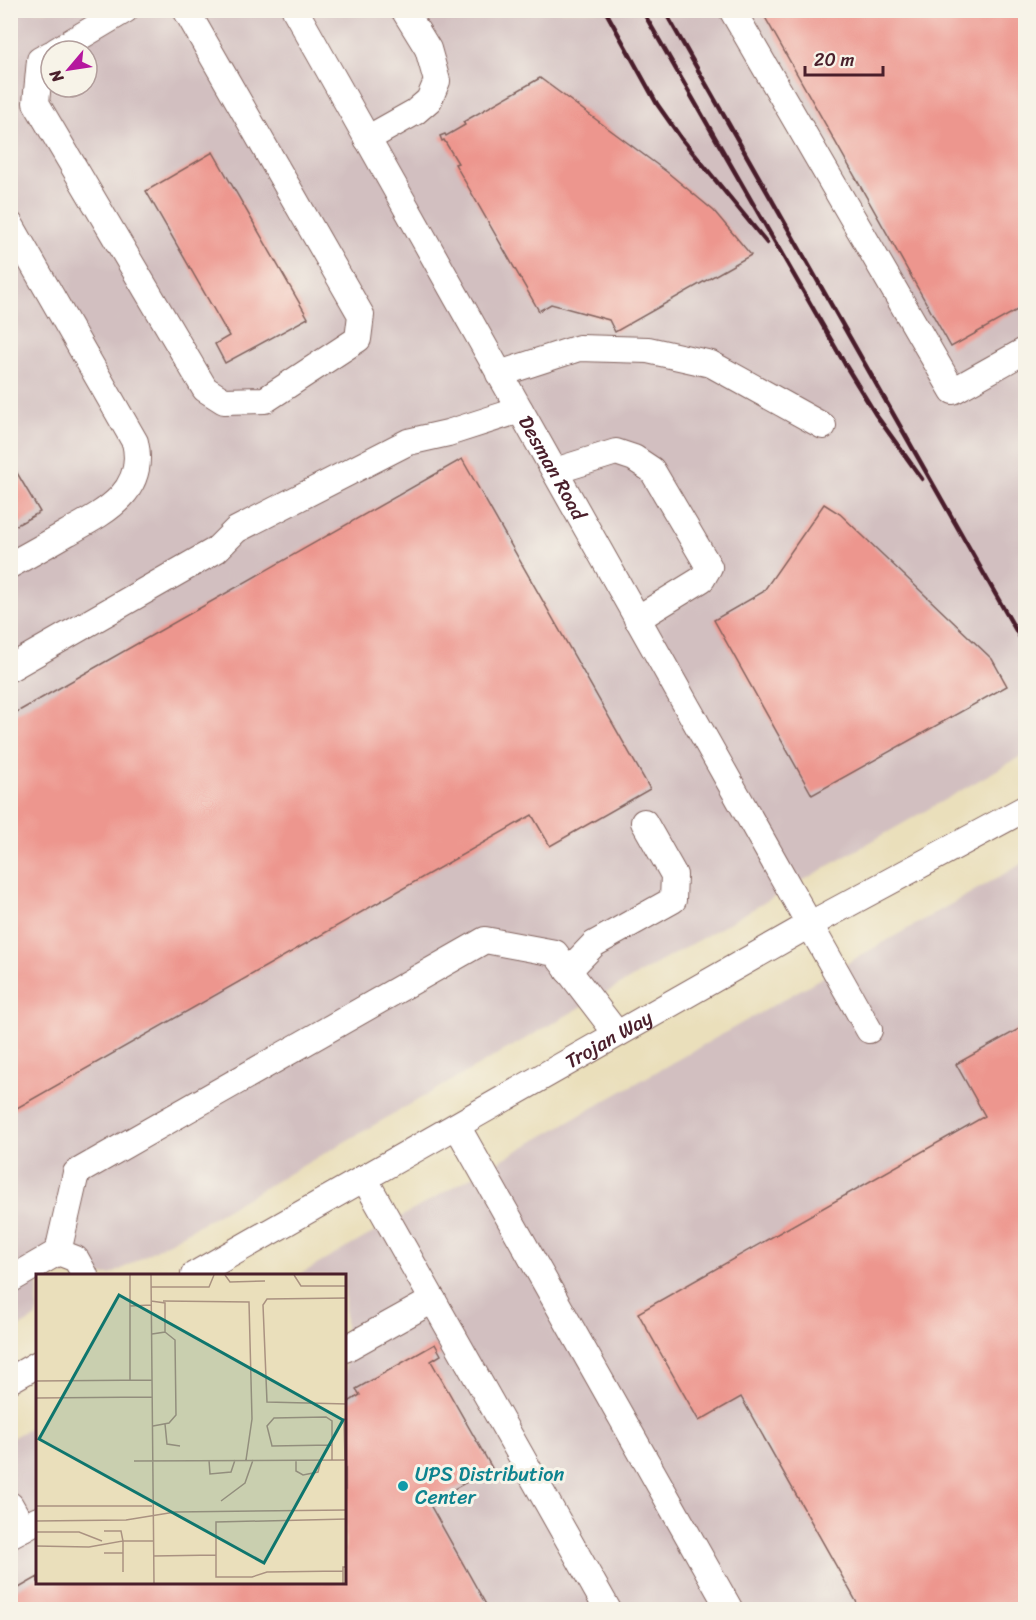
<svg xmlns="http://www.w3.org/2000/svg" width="1036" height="1620" font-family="Sriracha,sans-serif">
	<rect width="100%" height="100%" fill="#f7f3e8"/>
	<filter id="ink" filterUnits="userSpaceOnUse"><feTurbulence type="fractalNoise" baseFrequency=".0167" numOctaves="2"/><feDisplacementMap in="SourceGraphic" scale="12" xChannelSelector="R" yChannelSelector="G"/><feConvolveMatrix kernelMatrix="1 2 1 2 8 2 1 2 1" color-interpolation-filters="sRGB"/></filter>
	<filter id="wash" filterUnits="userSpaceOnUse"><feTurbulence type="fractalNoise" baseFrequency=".008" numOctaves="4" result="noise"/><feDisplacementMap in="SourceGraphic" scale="24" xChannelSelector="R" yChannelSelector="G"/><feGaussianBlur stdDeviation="1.35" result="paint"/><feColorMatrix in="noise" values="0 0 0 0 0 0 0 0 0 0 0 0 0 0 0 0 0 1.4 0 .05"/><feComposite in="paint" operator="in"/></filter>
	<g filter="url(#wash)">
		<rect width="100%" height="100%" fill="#eadfbb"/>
		<path fill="#d2bfc0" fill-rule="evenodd" d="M11 11H1025V754L111 1275H38L37 1317 11 1332ZM51 51H87V87H51Z
			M1025 862V1609H11L10 1439 37 1424 38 1582H345V1275H299Z"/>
		<g id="blocks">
			<path fill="#ed968e" d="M761 10H1017L1026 26V305L951 347Z
				M540 78 667 172 714 211 751 255 615 332 609 320 551 304 539 311 455 164 458 163 444 140 442 141 440 136 445 134 446 136 465 125 463 122Z
				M213 152 308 318 225 363 215 344 229 336 146 191Z
				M462 459 650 789 550 846 532 815 10 1112V716Z
				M10 461 40 512 10 529Z
				M824 504 840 514 992 659 1007 686 812 795 714 620 763 592Z
				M1026 1025V1610H861L741 1397 699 1421 638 1313 985 1116 956 1064Z
				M435 1344 441 1355 431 1361 492 1468 429 1503 489 1610H10V1593L38 1577V1582H345V1404L360 1395 356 1389Z"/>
		</g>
	</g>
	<g filter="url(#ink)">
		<use href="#blocks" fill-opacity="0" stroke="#82625d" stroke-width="1.5"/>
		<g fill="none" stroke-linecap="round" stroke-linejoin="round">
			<g stroke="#82625d" stroke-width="28">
				<g id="minor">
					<path id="s1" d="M295 10 869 1030"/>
					<path d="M732 10 953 391 1026 350"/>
					<path d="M56 51 125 10"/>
					<path d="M51 54 40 60 36 103 205 389 224 401 265 400 358 339 361 315 186 10"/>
					<path d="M367 139 415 112 429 100 437 81 428 49 404 10"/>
					<path d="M10 224 135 442C147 492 103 513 67 533 48 544 29 555 10 565"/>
					<path d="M499 374 579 348 648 350 711 364 823 426"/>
					<path d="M555 471 616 452 634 458 652 470 709 567 702 579 637 619"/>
					<path d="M10 668 216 550 236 530 408 442 448 433 520 410"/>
					<path d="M568 971 594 944 673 900 674 875 644 822"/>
					<path d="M457 1126 730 1610"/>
					<path d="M364 1178 608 1610"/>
					<path d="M58 1252 76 1173 485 940 555 953 617 1034"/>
					<path id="s2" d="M194 1275 809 925 1026 808"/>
					<path d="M10 1280 58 1252 76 1259 85 1275"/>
					<path d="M345 1349 433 1300"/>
					<path d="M10 1380 38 1364"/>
					<path d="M10 1505 23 1528"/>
					<path d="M10 1535 38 1520"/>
				</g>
			</g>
			<use href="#minor" stroke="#fff" stroke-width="26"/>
			<path stroke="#4a1f2b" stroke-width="4.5" d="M605 10 657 104 681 138 767 243
				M642 10 846 366 876 415 922 479
				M664 10 1026 648"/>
		</g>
	</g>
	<circle fill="#0f9aa8" stroke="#f7f3e8" stroke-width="2" cx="403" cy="1486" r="6"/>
	<g text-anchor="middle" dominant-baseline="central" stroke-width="6" stroke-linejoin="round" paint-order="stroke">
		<g font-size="20" fill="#4a1f2b" stroke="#f7f3e8">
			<text stroke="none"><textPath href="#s1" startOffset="525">Desman Road</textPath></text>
			<text stroke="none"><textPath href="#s2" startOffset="477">Trojan Way</textPath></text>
		</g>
		<g font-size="20" fill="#0d838f" stroke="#f7f3e8" text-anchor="start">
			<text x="415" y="1474">UPS Distribution<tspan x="415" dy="23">Center</tspan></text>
		</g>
	</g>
	<g transform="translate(36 1274)">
		<rect width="310" height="310" fill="#eadfbb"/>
		<path fill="none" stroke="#aa9281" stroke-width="1.5" d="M94 1V106M115 1 118 310M189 1 194 8 229 7M258 1 265 12H311M115 13H173L178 1M311 24 231 25 227 31 231 128 311 130M115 27 129 29V58L116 60M127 27 213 28 216 145 210 186M94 32 115 31M0 107 116 106M0 124 116 123M308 144 309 186M129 150 131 170 144 172M117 152 133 149 140 141 139 66 129 58M296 171 236 172 231 152 238 144 290 143 296 147V186M173 186 174 200 195 198 199 186M260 186V197L267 201 282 198 285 186M98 187 311 186M185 227 209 209 217 186M0 232H116M0 247 90 246 139 238 311 236M0 258H43L66 267M0 272 53 273 87 267 85 257H68M68 279H87M117 282 180 281M307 297 231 298 216 303H180V248L311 245M87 298V267H117M307 310V293H311"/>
		<path fill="#0f766e" fill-opacity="0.15" stroke="#0f766e" stroke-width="3" d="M83 21 307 146 228 289 3 165Z"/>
		<rect width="310" height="310" fill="none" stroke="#4a1f2b" stroke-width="3"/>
	</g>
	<rect width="1036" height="1620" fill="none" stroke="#f7f3e8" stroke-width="36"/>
	<g transform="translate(69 69) rotate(241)"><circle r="28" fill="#f7f3e8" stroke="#b29e9c" stroke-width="1.5"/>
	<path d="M0-4.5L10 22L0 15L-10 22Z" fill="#b5179e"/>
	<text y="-9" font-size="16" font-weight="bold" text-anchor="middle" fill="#4a1f2b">N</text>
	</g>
	<path d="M805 66v9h78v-9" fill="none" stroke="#4a1f2b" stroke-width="3"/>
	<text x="814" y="66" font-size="18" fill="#4a1f2b" stroke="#f7f3e8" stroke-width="4.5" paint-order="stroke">20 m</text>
</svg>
